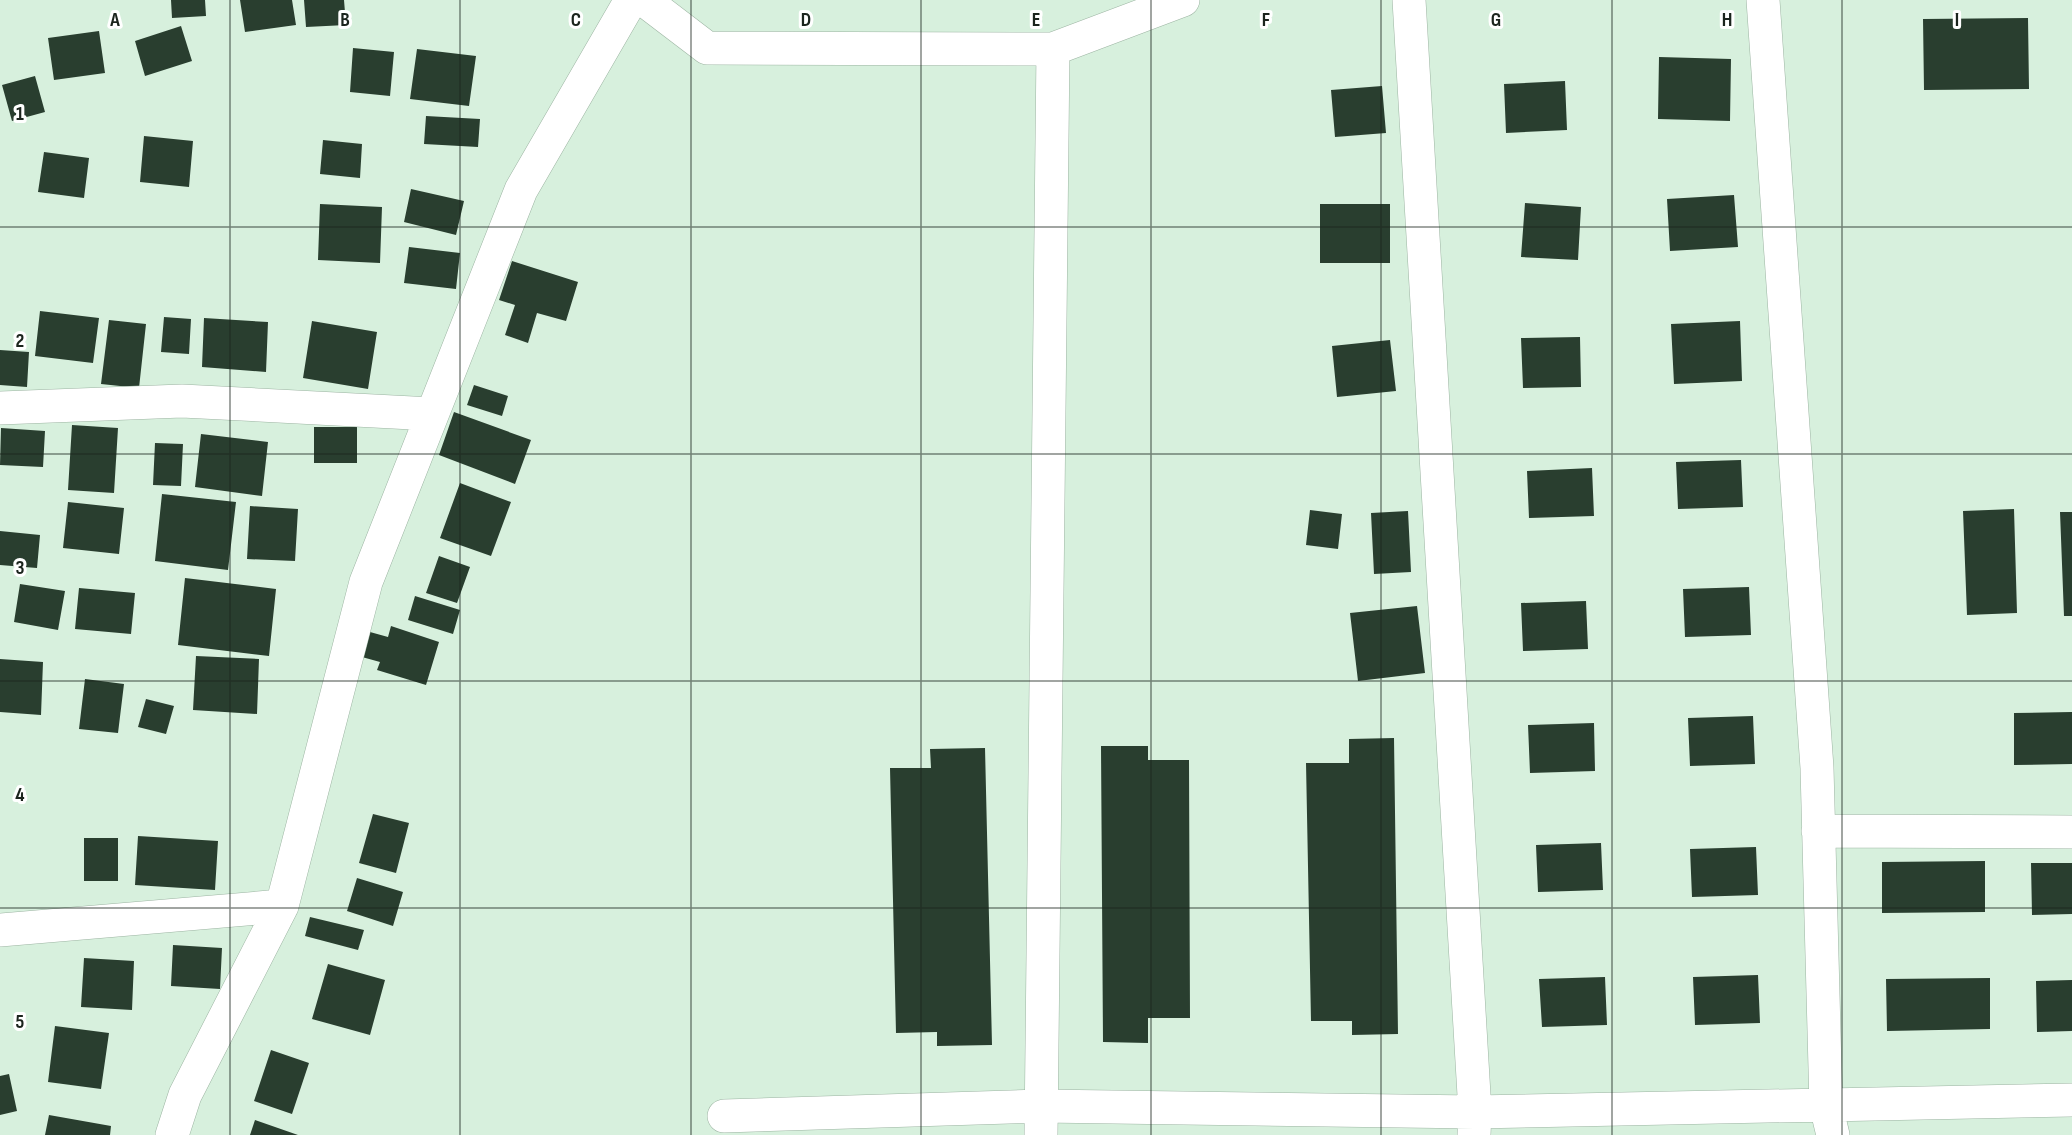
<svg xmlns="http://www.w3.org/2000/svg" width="2072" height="1135" font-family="'Sofia Sans Condensed',sans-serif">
	<rect width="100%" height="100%" fill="#d7f0dd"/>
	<path fill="#293e2f" d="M171 0H205L206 16 172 18Z
		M240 0H292L296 25 245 32Z
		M304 0H344L346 25 306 27Z
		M2028 18 2029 89 1924 90 1923 19Z
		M181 26 192 61 145 76 135 41Z
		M99 31 105 73 54 80 48 38Z
		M353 48 394 52 390 96 350 92Z
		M417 49 476 56 469 106 410 99Z
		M1659 57 1731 59 1730 121 1658 119Z
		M35 76 45 112 12 121 2 85Z
		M1565 81 1567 130 1506 133 1504 84Z
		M1382 86 1386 133 1335 137 1331 90Z
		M426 116 480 119 478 147 424 144Z
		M144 136 193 141 189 187 140 182Z
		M323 140 362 144 360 178 320 174Z
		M44 152 89 158 84 198 38 192Z
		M411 189 464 201 456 235 404 222Z
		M1734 195 1738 247 1670 251 1667 199Z
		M1525 203 1581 207 1578 260 1521 257Z
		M320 204 382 207 380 263 318 260Z
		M1320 204H1390V263H1320Z
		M409 247 460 253 456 289 404 283Z
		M512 261 578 282 566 321 537 313 528 343 505 335 515 305 499 300Z
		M40 311 99 318 93 363 35 356Z
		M164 317 191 319 189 354 161 352Z
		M204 318 268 322 266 372 202 367Z
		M109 320 146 324 139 388 101 384Z
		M312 321 377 332 368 389 303 378Z
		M1740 321 1742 381 1674 384 1671 324Z
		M1580 337 1581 387 1523 388 1521 338Z
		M1390 340 1396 391 1337 397 1332 346Z
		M0 350 29 352 27 387 0 385Z
		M474 385 508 396 502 416 467 405Z
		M454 412 531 440 515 484 439 455Z
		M72 425 118 428 114 493 68 490Z
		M314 427H357V463H314Z
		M1 428 45 431 43 467 0 465Z
		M201 434 268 442 262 496 195 487Z
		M155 443 183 444 181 486 153 485Z
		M1741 460 1743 507 1678 509 1676 462Z
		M1592 468 1594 516 1529 518 1527 471Z
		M460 483 511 502 491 556 440 538Z
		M162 494 236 502 228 570 155 561Z
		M68 502 124 508 119 554 63 548Z
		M250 506 298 509 295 561 247 559Z
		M2014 509 2017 613 1967 615 1963 511Z
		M1310 510 1342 514 1338 549 1306 545Z
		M1408 511 1411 572 1374 574 1371 513Z
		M2060 512H2072V616H2064Z
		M0 531 40 535 37 568 0 565Z
		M439 556 470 567 457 603 426 593Z
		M185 578 276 589 269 656 178 645Z
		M20 584 65 591 58 630 14 622Z
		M1749 587 1751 635 1685 637 1683 589Z
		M79 588 135 593 131 634 75 629Z
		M415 596 460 610 453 634 408 620Z
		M1586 601 1588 649 1523 651 1521 603Z
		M1417 606 1425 673 1358 681 1350 613Z
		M391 626 439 642 426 685 377 670 380 662 362 657 370 632 388 637Z
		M196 656 259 659 257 714 193 710Z
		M0 659 43 662 41 715 0 712Z
		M85 679 124 684 118 733 79 729Z
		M146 699 174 706 166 734 138 727Z
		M2072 712V764L2014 765V713Z
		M1753 716 1755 764 1690 766 1688 718Z
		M1594 723 1595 771 1530 773 1528 725Z
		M1394 738 1398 1034 1352 1035V1021H1311L1306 763H1349V739Z
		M1101 746H1148V760H1189L1190 1018H1148V1043L1103 1042Z
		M985 748 992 1045 937 1046V1032L896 1033 890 768H931L930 749Z
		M373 814 409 823 396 873 359 863Z
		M138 836 218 841 215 890 135 885Z
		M84 838H118V881H84Z
		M1601 843 1603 890 1538 892 1536 845Z
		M1756 847 1758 895 1692 897 1690 849Z
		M1985 861V912L1882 913V862Z
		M2031 863H2072V914L2032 915Z
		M357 878 403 892 393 926 347 911Z
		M310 917 364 930 358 950 305 936Z
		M173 945 222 948 220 989 171 986Z
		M84 958 134 961 132 1010 81 1007Z
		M328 964 385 980 370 1035 312 1019Z
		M1758 975 1760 1023 1695 1025 1693 977Z
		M1605 977 1607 1025 1542 1027 1539 979Z
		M1990 978V1029L1887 1031 1886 979Z
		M2072 980V1031L2037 1032 2036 981Z
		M55 1026 109 1033 101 1089 48 1082Z
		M271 1050 309 1063 292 1114 254 1101Z
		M9 1074 17 1111 0 1115V1076Z
		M49 1115 111 1126 110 1135H45Z
		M255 1120 298 1135H250Z"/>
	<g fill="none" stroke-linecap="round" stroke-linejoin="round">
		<g stroke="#9cb4a2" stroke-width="34">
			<path id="minor" d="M644 0 707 48 1053 49 1183 0
				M1409 0 1475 1112 1474 1135
				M1763 0 1817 768 1826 1106 1833 1135
				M0 408 182 401 432 414
				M1818 831 2072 832
				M0 930 282 906
				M724 1116 1042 1106 1475 1112 2072 1100
				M172 1135 185 1095 282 906 366 582 521 190 631 0
				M1041 1135 1053 49"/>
		</g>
		<use href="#minor" stroke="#fff" stroke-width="33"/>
	</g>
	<path fill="none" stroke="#1b241d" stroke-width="1.5" stroke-opacity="0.55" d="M230 0V1135M460 0V1135M691 0V1135M921 0V1135M1151 0V1135M1381 0V1135M1612 0V1135M1842 0V1135M0 227H2072M0 454H2072M0 681H2072M0 908H2072"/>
	<g font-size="20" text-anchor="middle" font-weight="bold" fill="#1b241d" stroke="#fff" stroke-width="6" stroke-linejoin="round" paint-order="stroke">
		<text x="115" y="26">A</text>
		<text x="345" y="26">B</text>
		<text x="576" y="26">C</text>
		<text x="806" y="26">D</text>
		<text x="1036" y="26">E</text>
		<text x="1266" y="26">F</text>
		<text x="1496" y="26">G</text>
		<text x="1727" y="26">H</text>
		<text x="1957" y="26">I</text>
		<text x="20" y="120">1</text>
		<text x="20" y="347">2</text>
		<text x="20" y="574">3</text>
		<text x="20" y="801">4</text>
		<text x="20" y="1028">5</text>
	</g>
</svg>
